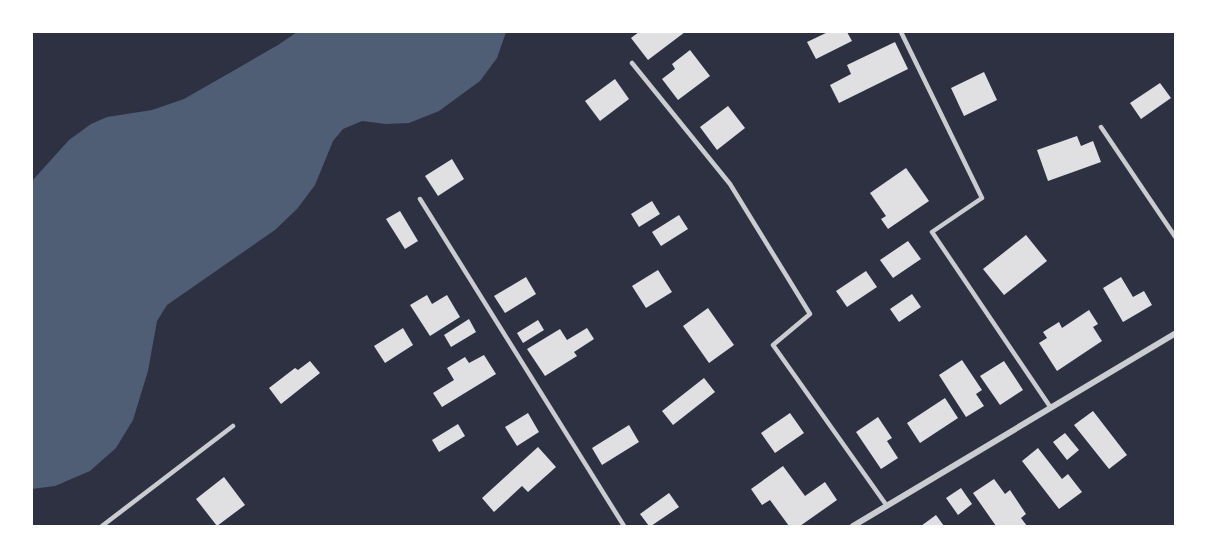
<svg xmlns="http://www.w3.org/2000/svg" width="1207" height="558" font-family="Raleway,sans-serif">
	<rect width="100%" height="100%" fill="#2d3142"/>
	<path fill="#4f5d75" d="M297 32H506L497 58 480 81 439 111 409 123 386 124 362 121 343 129 333 141 315 185 297 209 275 230 167 305 157 321 148 371 133 420 116 448 90 471 55 486 32 489V181L69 140 91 124 107 117 152 110 184 99 278 45Z"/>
	<path fill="#e0e0e3" d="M639 32H685L648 60 631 38Z
		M828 32H847L852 41 816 59 807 42Z
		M895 42 908 69 839 103 830 85 851 74 847 65Z
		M690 50 710 76 678 100 662 79 675 69 672 64Z
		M984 72 997 100 964 116 951 88Z
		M615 79 629 99 600 121 585 101Z
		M1160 83 1171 98 1141 119 1130 103Z
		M728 106 745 128 717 150 700 127Z
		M1077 136 1081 146 1093 141 1101 162 1048 181 1037 150Z
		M452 159 464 179 438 196 425 176Z
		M906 168 929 201 888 229 881 219 886 216 870 193Z
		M652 201 660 214 639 227 631 214Z
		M400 211 418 241 405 249 386 219Z
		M679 215 688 229 661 246 652 232Z
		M1026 235 1047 261 1004 295 983 269Z
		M908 241 921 259 893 278 880 260Z
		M658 270 672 292 646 308 632 286Z
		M866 271 877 287 847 307 836 291Z
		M526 277 536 294 505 313 494 296Z
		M1121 277 1133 297 1144 291 1152 305 1123 322 1103 288Z
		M912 294 921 307 899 322 890 309Z
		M427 295 432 304 447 295 460 317 430 336 410 305Z
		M708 308 734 345 709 363 683 326Z
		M1089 310 1098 324 1093 327 1102 341 1057 371 1039 343 1047 338 1043 332 1059 322 1062 328Z
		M469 319 476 332 451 347 444 335Z
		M538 320 544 330 523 343 517 333Z
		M403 328 413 345 385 363 374 346Z
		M587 328 594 339 574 352 577 356 545 376 527 349 560 329 567 340Z
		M484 355 496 374 442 407 433 393 454 380 447 368 465 357 469 363Z
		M962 360 982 390 976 394 984 406 966 417 939 375Z
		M310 361 320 373 281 404 269 388 295 368 298 370Z
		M1004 361 1023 390 1000 405 980 376Z
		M704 378 715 392 673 425 662 411Z
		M945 398 958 418 920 443 907 423Z
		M1093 411 1127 455 1109 469 1074 425Z
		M528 413 539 432 517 446 505 427Z
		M790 413 804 433 775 453 761 433Z
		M878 417 892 438 887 441 898 458 881 469 856 432Z
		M458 424 465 436 439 452 432 440Z
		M629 425 639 442 602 465 592 448Z
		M1065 433 1079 450 1067 460 1053 442Z
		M538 447 556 467 528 492 522 486 494 512 482 498Z
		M1038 448 1062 479 1068 474 1082 492 1059 509 1022 461Z
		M783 466 805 496 825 482 837 500 800 526H789L770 500 762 505 751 489Z
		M224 477 245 505 217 526 196 499Z
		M994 479 1005 494 1010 490 1026 514 1021 518 1027 526H996L973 493Z
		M961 488 972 504 958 515 946 498Z
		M669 493 679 507 651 526H649L640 514Z
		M936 515 944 526H921Z"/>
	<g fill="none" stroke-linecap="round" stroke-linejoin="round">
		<path stroke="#caccd0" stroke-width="4.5" d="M901 32 982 198 932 232 1051 408
			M632 63 730 184 810 314 773 345 887 506
			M1101 127 1176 238
			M420 199 624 526
			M102 526 233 426"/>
		<path stroke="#caccd0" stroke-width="6" d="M853 526 1176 333"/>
	</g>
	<rect width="1207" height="558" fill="none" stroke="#ffffff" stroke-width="66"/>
</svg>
